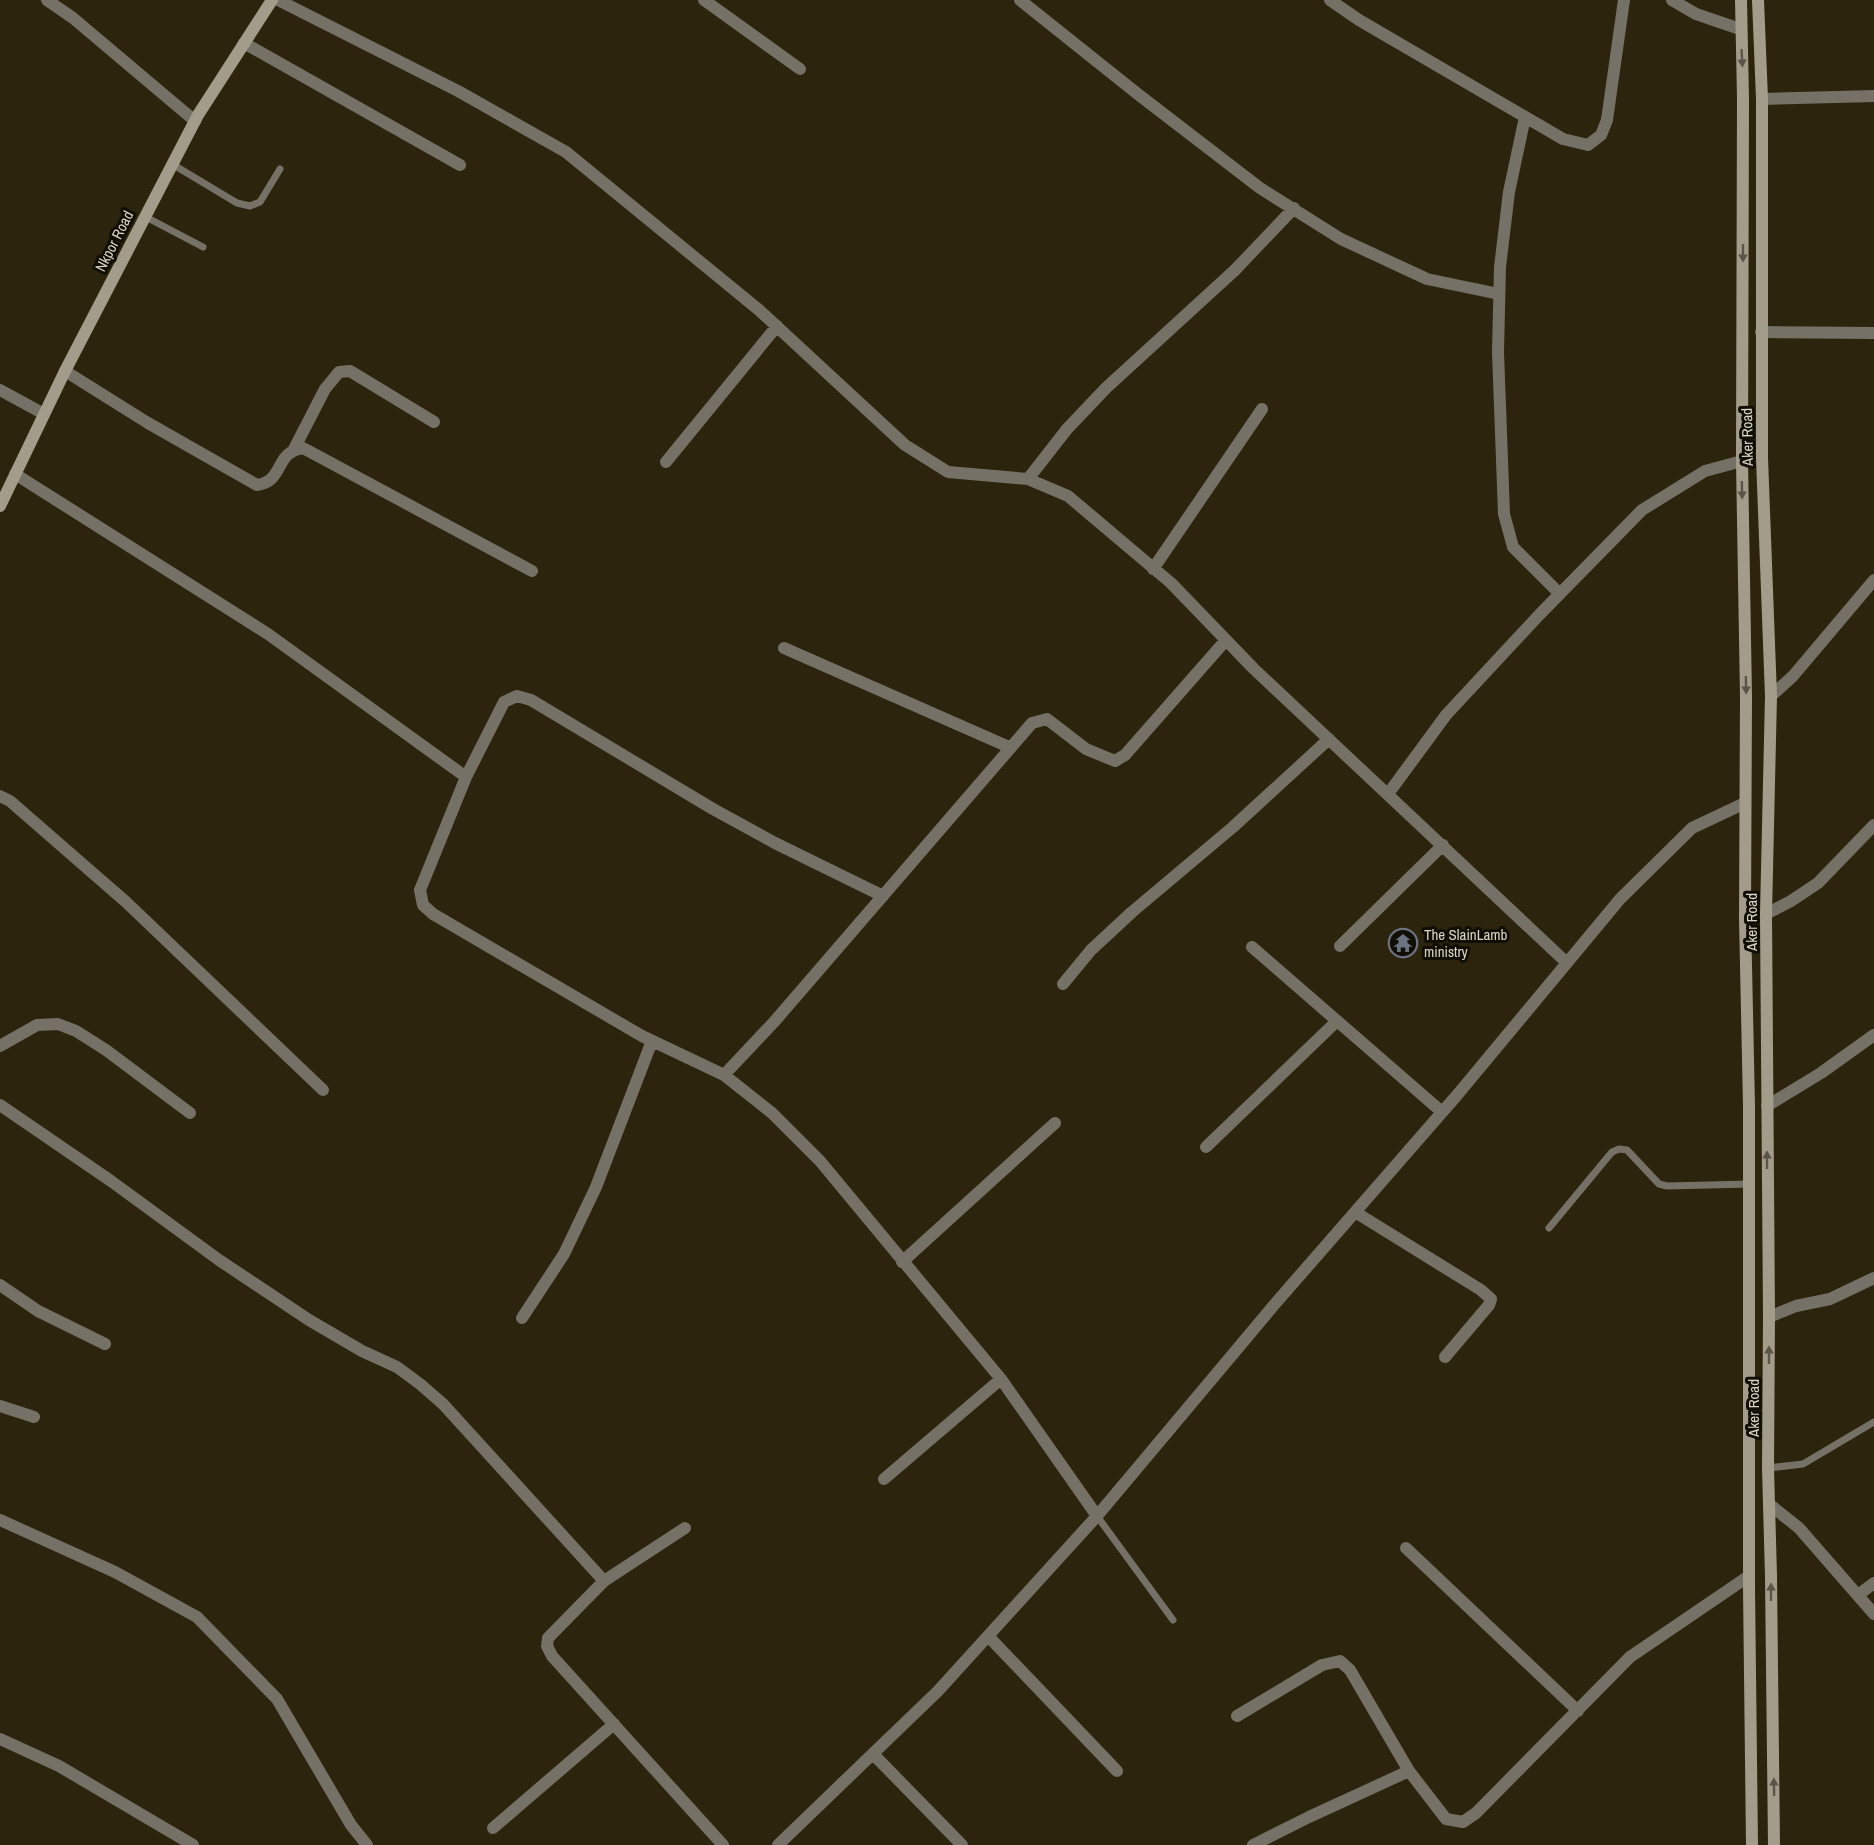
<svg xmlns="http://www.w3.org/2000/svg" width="1874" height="1845" font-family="'Archivo Narrow',sans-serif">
	<rect width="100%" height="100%" fill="#2c240d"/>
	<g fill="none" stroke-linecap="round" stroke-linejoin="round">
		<path stroke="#767166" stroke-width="7" d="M172 164 237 203 250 206 260 202 280 169
			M144 216 203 247
			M1549 1228 1612 1152 1619 1149 1627 1150 1659 1184 1667 1186 1749 1184
			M1768 1468 1803 1464 1874 1422
			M1097 1516 1173 1620"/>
		<path stroke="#767166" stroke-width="12" d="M47 0 73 18 195 121
			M278 0 458 91 566 152 759 310 905 445 948 472 1028 479 1068 496 1171 583 1254 669 1567 963
			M704 0 800 69
			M1020 0 1139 95 1260 188 1341 239 1427 279 1499 294
			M1330 0 1359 20 1563 139 1588 145 1601 135 1607 120 1624 0
			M1672 0 1696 14 1740 29
			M244 43 460 165
			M1762 99 1874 96
			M1525 117 1509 192 1500 267 1498 352 1504 514 1513 547 1560 594
			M1761 332 1874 333
			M65 371 148 423 257 485C285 481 274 452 303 448L532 571
			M0 390 44 414
			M294 449 325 389 339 372 350 371 434 422
			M666 462 777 326
			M15 474 268 634 466 777 420 890 423 905 433 914 642 1036 724 1075 772 1113 820 1161 1001 1379 1097 1516
			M1028 479 1067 429 1106 388 1235 270 1294 208
			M1153 569 1262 409
			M784 648 1009 747
			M1771 696 1793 676 1874 580
			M466 777 504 702 517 696 531 700 713 809 775 843 883 896
			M1388 794 1446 715 1540 614 1642 510 1705 471 1742 461
			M0 796 10 801 126 902 323 1090
			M1766 914 1791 901 1818 883 1874 825
			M1340 946 1443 845
			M1252 947 1442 1112
			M1063 984 1091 950 1132 912 1233 827 1329 739
			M0 1046 37 1025 58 1024 76 1031 106 1050 190 1113
			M724 1075 774 1022 1032 723 1047 719 1086 749 1115 761 1125 755 1226 640
			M0 1105 111 1181 219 1260 309 1320 362 1351 397 1367 420 1384 443 1404 604 1581
			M1767 1106 1821 1073 1874 1035
			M1206 1147 1337 1021
			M1355 1212 1481 1290 1491 1299 1489 1305 1445 1357
			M902 1262 1055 1123
			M0 1285 38 1311 105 1344
			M1769 1317 1796 1306 1830 1299 1874 1278
			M522 1318 564 1254 596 1187 652 1041
			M0 1406 34 1417
			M884 1479 1001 1379
			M1769 1504 1799 1528 1874 1614
			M0 1520 115 1572 197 1617 277 1699 351 1825 367 1845
			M685 1528 604 1581 548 1638 547 1646 552 1656 723 1845
			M1406 1548 1578 1711
			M1858 1595 1874 1583
			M988 1636 1117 1771
			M1237 1716 1322 1665 1340 1661 1350 1670 1409 1771 1446 1819 1463 1822 1476 1813 1630 1657 1749 1576
			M0 1739 59 1766 193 1845
			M873 1754 962 1845
			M493 1828 614 1724
			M778 1845 938 1691 1097 1516 1274 1305 1458 1094 1620 899 1692 828 1745 803
			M1253 1845 1309 1817 1409 1771"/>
		<path stroke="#a49c8b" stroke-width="12" d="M1741 0 1743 98 1742 461 1746 697 1745 918 1749 1106V1588L1752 1845
			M1758 0 1762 99V458L1771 696 1766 914 1769 1317 1768 1468 1771 1576 1774 1845
			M0 506 65 371 198 115 272 0"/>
	</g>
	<defs><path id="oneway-solid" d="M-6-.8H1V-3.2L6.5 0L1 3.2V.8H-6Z" transform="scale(1.5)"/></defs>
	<g fill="#5a5548">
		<use href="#oneway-solid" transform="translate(1742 58) rotate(87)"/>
		<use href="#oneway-solid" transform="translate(1743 253) rotate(90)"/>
		<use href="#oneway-solid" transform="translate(1742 490) rotate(89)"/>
		<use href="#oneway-solid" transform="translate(1746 685) rotate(89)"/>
		<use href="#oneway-solid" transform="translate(1767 1160) rotate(-90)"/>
		<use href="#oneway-solid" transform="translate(1769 1355) rotate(-90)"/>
		<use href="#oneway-solid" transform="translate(1771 1592) rotate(-90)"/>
		<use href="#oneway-solid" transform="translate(1774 1787) rotate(-91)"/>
	</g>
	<defs>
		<g id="temple-ring" transform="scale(1.5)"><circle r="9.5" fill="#110e05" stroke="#6b7280" stroke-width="1.5"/><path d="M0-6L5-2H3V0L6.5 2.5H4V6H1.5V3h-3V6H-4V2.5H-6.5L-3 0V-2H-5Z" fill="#6b7280"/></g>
	</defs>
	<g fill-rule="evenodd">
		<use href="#temple-ring" x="1403" y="943"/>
	</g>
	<g text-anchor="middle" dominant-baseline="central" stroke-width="6" stroke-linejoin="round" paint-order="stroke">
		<g font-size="15" fill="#dad5c7" stroke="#110e05">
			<text transform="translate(114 241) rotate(-63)">Nkpor Road</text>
			<text transform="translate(1747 437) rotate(-91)">Aker Road</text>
			<text transform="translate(1751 922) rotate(-90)">Aker Road</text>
			<text transform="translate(1753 1408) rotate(-90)">Aker Road</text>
		</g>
		<g font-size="15" fill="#dad5c7" stroke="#110e05" text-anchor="start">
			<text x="1424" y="934">The SlainLamb<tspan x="1424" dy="17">ministry</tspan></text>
		</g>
	</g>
</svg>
